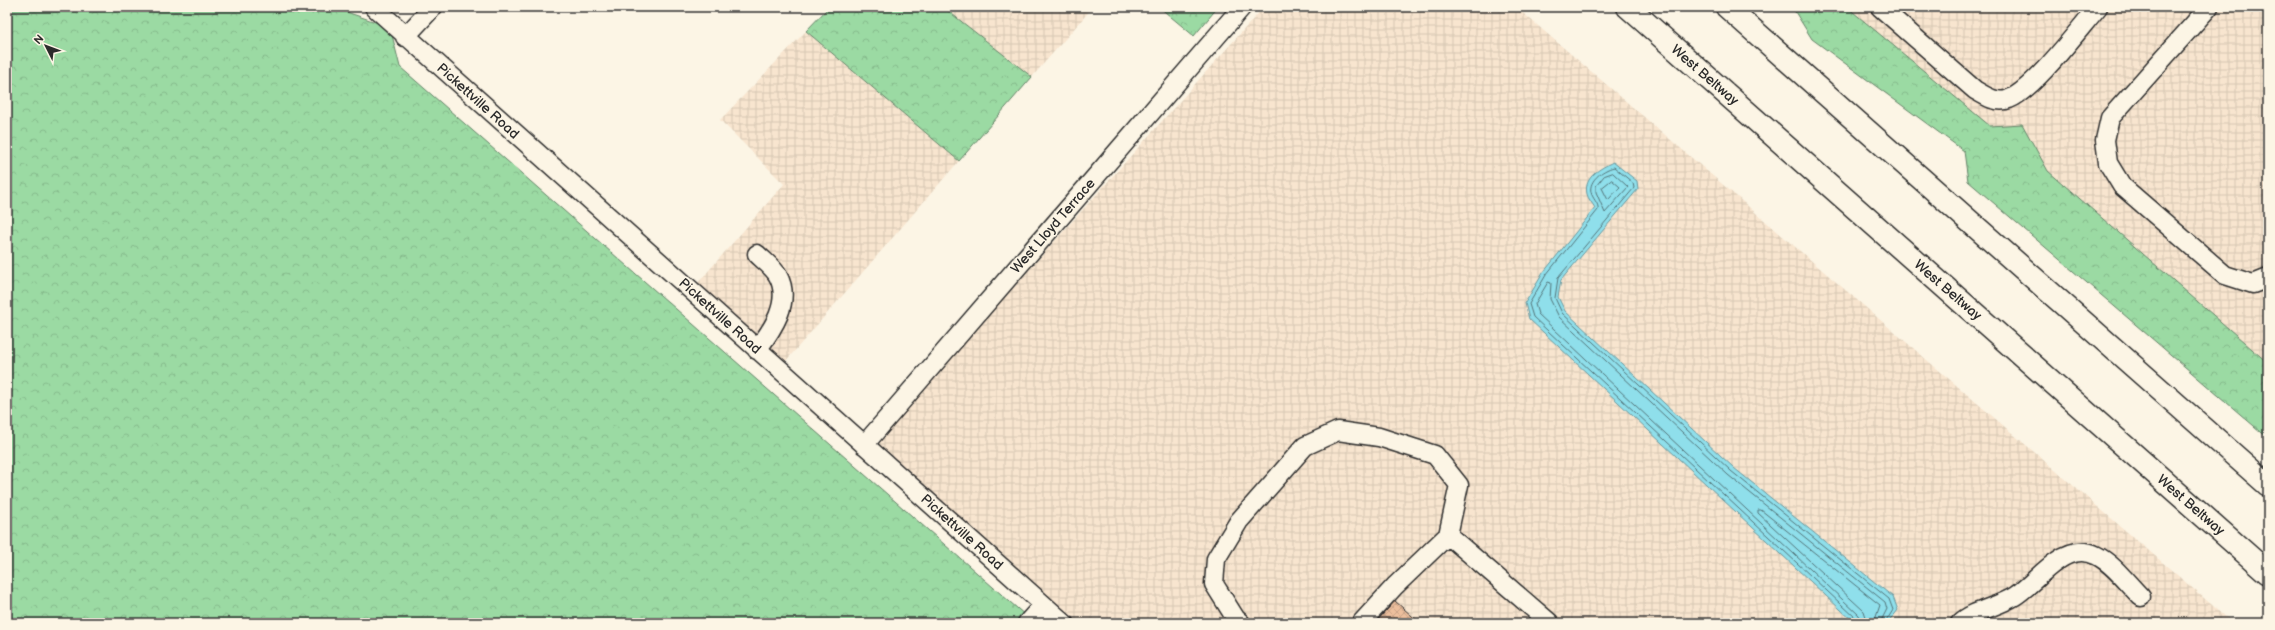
<svg xmlns="http://www.w3.org/2000/svg" width="2275" height="630" font-family="'Balsamiq Sans',sans-serif">
	<defs>
		<pattern id="industrial-grid" width="8" height="8" patternUnits="userSpaceOnUse"><rect width="8" height="8" fill="#f8e5cf"/><path d="M0 4h8M4 0v8" fill="none" stroke="#d5c5b2"/></pattern>
		<pattern id="forest-crowns" width="20" height="18" patternUnits="userSpaceOnUse"><rect width="20" height="18" fill="#9bdaa3"/><path d="M2 6a3 3 0 1 1 6 0M12 15a3 3 0 1 1 6 0" fill="none" stroke="#86bb8c"/></pattern>
		<pattern id="building-cross-hatch" width="8" height="8" patternUnits="userSpaceOnUse"><rect width="8" height="8" fill="#edbf9d"/><path d="M0 0l8 8M0 8l8-8" fill="none" stroke="#cba487"/></pattern>
	</defs>
	<rect width="100%" height="100%" fill="#fcf5e5"/>
	<filter id="ink" filterUnits="userSpaceOnUse"><feTurbulence type="fractalNoise" baseFrequency=".025" numOctaves="2"/><feDisplacementMap in="SourceGraphic" scale="8" xChannelSelector="R" yChannelSelector="G"/><feConvolveMatrix kernelMatrix="1 2 1 2 8 2 1 2 1" color-interpolation-filters="sRGB"/></filter>
	<g filter="url(#ink)">
		<path fill="url(#industrial-grid)" d="M943 7H1093L1032 77Z
			M1264 7H1516L2233 623H1077L875 442Z
			M1847 7H2268V363L2048 171 2022 125 1990 126Z
			M806 31 959 161 785 362 697 284 784 184 720 120Z"/>
		<path fill="url(#forest-crowns)" stroke="#638267" d="M7 7H332L390 27 400 67 1034 623H7Z
			M829 7H943L1032 77 959 161 806 31Z
			M1159 7H1218L1194 36Z
			M1792 7H1847L1990 126 2022 124 2048 171 2268 363V438L1968 181 1964 151 1812 39Z"/>
		<path fill="#8fdfeb" stroke="#67979e" d="M1613 162 1637 181 1638 189 1561 280 1558 297 1565 311 1734 468 1893 597 1898 610 1888 623H1855L1529 319 1525 303 1543 273 1595 208C1593 204 1588 199 1587 194 1583 177 1601 168 1613 162Z"/>
		<g fill="none" stroke-linecap="round" stroke-linejoin="round">
			<path stroke="#537378" stroke-width="1" d="M1613 173 1628 187 1605 213 1596 192V186L1604 176Z
				M1612 180 1620 187 1608 200 1602 188Z
				M1857 623 1856 618 1533 317 1529 304 1546 275 1598 210C1599 204 1594 200 1592 195 1586 182 1602 170 1614 167L1633 183 1634 188 1558 278 1555 298 1562 313 1731 471 1889 599 1893 610 1885 623
				M1862 623 1859 615 1538 314 1535 304 1548 282 1551 283 1550 299 1559 317 1728 475 1885 602 1887 609 1880 623
				M1868 623 1864 611 1758 513V510H1761L1880 605 1874 623"/>
		</g>
		<path fill="url(#building-cross-hatch)" stroke="#2b2b2b" d="M1395 601 1420 623H1375Z"/>
		<g fill="none" stroke-linecap="round" stroke-linejoin="round">
			<g stroke="#2b2b2b" stroke-width="21">
				<path id="minor" d="M374 7 1064 623
					M1880 7 1975 90C1985 96 1997 104 2009 99 2033 90 2079 29 2098 7
					M2209 7 2110 118 2105 140 2108 163 2122 186 2225 275 2253 284 2268 278
					M405 37 433 7
					M757 254C764 261 774 268 778 276 792 302 772 330 757 350
					M864 445 1242 7
					M1027 623 1043 605
					M1241 623 1236 619 1214 584 1216 559 1239 521 1305 446 1338 431 1379 437 1435 455 1459 485 1448 535
					M1361 623 1395 586 1448 535 1550 623
					M1960 623C1974 610 1998 607 2015 596 2030 586 2042 571 2057 561 2094 534 2117 573 2141 597"/>
			</g>
			<g stroke="#2b2b2b" stroke-width="25">
				<path id="highway" d="M1628 7 2268 573
					M1727 7 2268 485"/>
			</g>
			<use href="#minor" stroke="#fcf5e5" stroke-width="18"/>
			<use href="#highway" stroke="#fcf5e5" stroke-width="22"/>
		</g>
	</g>
	<g text-anchor="middle" dominant-baseline="central" stroke-width="3" stroke-linejoin="round" paint-order="stroke">
		<g font-size="14" fill="#2b2b2b" stroke="#fcf5e5">
			<text transform="translate(1705 75) rotate(41)">West Beltway</text>
			<text transform="translate(478 101) rotate(42)">Pickettville Road</text>
			<text transform="translate(1053 226) rotate(-49)">West Lloyd Terrace</text>
			<text transform="translate(1948 290) rotate(41)">West Beltway</text>
			<text transform="translate(720 316) rotate(42)">Pickettville Road</text>
			<text transform="translate(2191 505) rotate(41)">West Beltway</text>
			<text transform="translate(962 532) rotate(42)">Pickettville Road</text>
		</g>
	</g>
	<rect width="2275" height="630" fill="none" stroke="#fcf5e5" stroke-width="24"/>
	<rect x="12" y="12" width="2251" height="606" fill="none" stroke="#2b2b2b" stroke-width="1.5" filter="url(#ink)"/>
	<g transform="translate(46 46) rotate(312)" stroke="#fcf5e5" stroke-width="3" paint-order="stroke">
	<path d="M0-3L7 15L0 10L-7 15Z" fill="#2b2b2b"/>
	<text y="-6" font-size="11" font-weight="bold" text-anchor="middle" fill="#2b2b2b">N</text>
	</g>
</svg>
